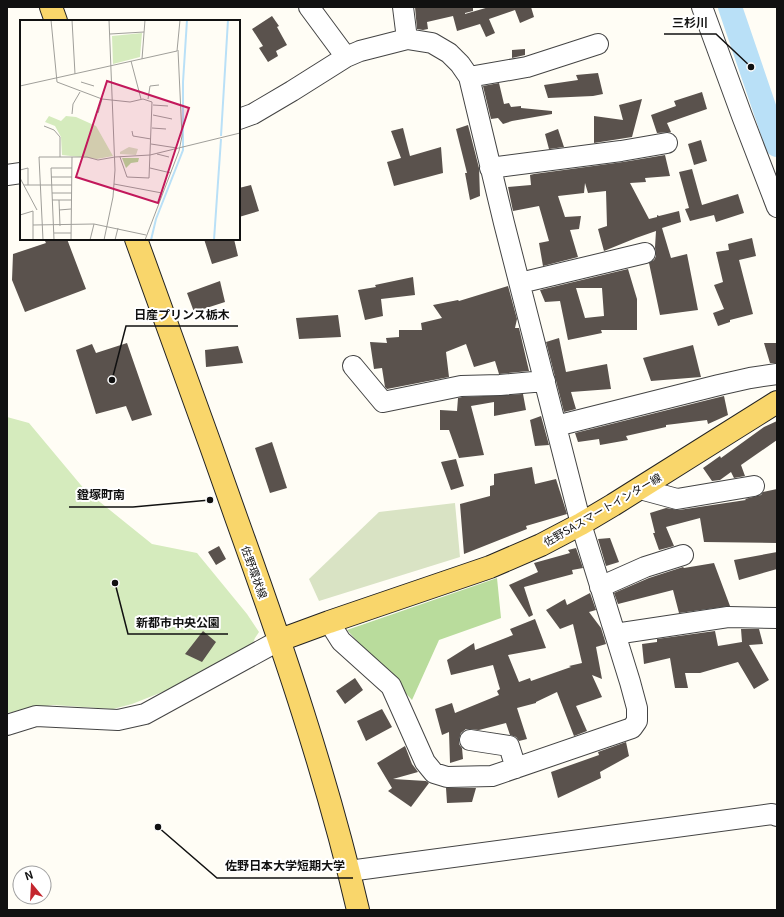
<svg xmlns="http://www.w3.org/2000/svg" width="784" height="917" font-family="Georgia,'Noto Sans JP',serif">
	<rect width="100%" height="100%" fill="#fffdf5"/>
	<path fill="#d5ebbd" d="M7 417 29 423 85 490 152 544 197 553 247 614 259 632 255 638 250 650 170 689 132 704 113 709 53 705 7 713Z"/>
	<path fill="#b9dc9c" d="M497 578 501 618 439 640 412 700 347 630Z"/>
	<path fill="#d9e3c4" d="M455 503 460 557 319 601 309 579 379 512Z"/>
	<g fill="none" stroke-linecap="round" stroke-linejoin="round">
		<path stroke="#b9e0f7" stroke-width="24" d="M730 7 777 145"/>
	</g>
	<path fill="#5a524d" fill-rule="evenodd" d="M415 7H473V11L465 13V14L489 7H531L534 17 520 23 515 10 489 19 495 33 486 37 480 24 457 31 453 16 427 22 428 29 423 30 417 29Z
		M272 16 279 26 277 27 287 45 276 51 278 56 268 62 259 48 263 46 252 29Z
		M525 49V55L512 58V50Z
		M598 73 603 94 593 96 548 98 544 85 578 80 576 75Z
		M499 83 504 104 509 103 511 107 521 106V108L552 111V114L512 121 503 124 498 118 491 119 483 86Z
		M702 92 707 109 667 123 671 132 657 133 651 115 676 106 674 101Z
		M642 99 632 137 594 143V116L623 120 619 105Z
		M468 125 479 168 480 196 470 200 465 173H467L456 129Z
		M403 128 410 156 441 147 443 173 394 186 387 162 401 158 391 131Z
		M558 129 564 147 549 149 545 134Z
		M701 140 707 161 694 165 688 144Z
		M665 155 670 176 645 178 646 182 630 183 649 219 657 217V215L659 216 679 211 681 222 662 228 671 258 687 254 698 310 660 315 649 263 654 260 656 256 655 247 656 231 636 238 604 251 598 229 607 226 606 191 588 193 585 183 584 193 558 196 565 217 581 216 579 229 570 230 578 257 543 266 539 243 549 241 539 206 513 211 508 187 531 185 530 175 534 174 623 162Z
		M692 169 702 205 738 194 744 213 716 222 714 215 690 221 685 209 689 208 679 172Z
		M251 185 259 211 239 217V188Z
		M752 238 756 256 739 260 753 314 730 320V322L718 326 713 313 724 309 714 285 723 282 716 252 729 250 728 244Z
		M44 239H67L86 289 25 312 12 280 13 254 46 243Z
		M204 239H234L238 256 212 264Z
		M628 269 637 299V330H601L602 333 568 340 560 301 545 302 540 290ZM576 288H602L604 316 585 318Z
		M413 277 415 295 381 299 383 316 365 320 358 290 376 287 375 285Z
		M220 281 225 302 194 312 187 293Z
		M508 286 517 319 515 328H519L529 371 499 374 495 361 474 367 466 344 446 352 449 377 387 389 385 387 382 368 374 369 370 342 387 343 386 338 399 337V330H422L421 323 442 318 433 305 458 300 459 301Z
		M338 315 341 337 299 339 296 318Z
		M559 338 566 372 607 364 611 389 571 392 576 409 564 412 546 342Z
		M127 343 152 415 132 421 126 406 96 414 76 350 92 344 96 353Z
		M764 343H777V363H770Z
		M693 345 701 377 651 381 643 358Z
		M238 346 243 363 206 367 205 350Z
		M523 394 526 410 494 416V402L471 406 484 455 459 458 449 430H440V410L457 411 458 398 462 397Z
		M724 396 728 415 708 424 707 420 666 425V427L626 436 628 440 600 445 599 439 578 442 575 433Z
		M541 416 549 445 535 446 530 420Z
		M777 421V440L741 465 745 476 734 478 731 472 720 480 712 481 703 468 720 456 721 458 764 427Z
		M272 442 287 488 270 493 255 448Z
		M456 459 464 486 451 490 441 462Z
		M532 467 535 484 556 479 567 514 526 526 527 529 464 554 460 504 490 496V486L494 485V474Z
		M777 489V543L704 542 700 518 666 527 674 546 659 550 653 533H655L650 513 666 508 679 510 746 500 745 499 761 495 763 492Z
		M610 538 619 562 606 566 598 539Z
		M219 546 226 559 216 565 208 552Z
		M576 548 583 568 572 570 573 574 524 587 533 615 529 617 509 585 538 572 534 563 570 553 568 550Z
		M777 552V569L739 580 734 560Z
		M714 563 730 606 679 613 673 590 618 604 614 593 649 578 683 567 684 568Z
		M590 593 596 610 589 612 601 628 606 644 596 647 602 679 592 675 602 697 576 706 587 731 574 736 557 692 536 702V703L517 708 527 739 519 741 516 737 510 735 506 723 479 730 466 729 461 733 459 739V744L462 748 463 759 450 763 449 732 442 735 435 709 452 703 455 713 499 695 497 691 500 689 493 665 451 675 447 660 474 643 475 650 513 635 510 629 535 619 546 648 508 655 519 682 530 678 531 681 571 667 569 666 582 663 573 624 560 629 546 610 565 599 567 605Z
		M741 629H759L763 644 749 645 769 680 754 689 738 662 700 673H685L688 688H675L670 658 644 664 642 644 657 642V639L715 631 718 646 742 642Z
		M203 631 216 642 202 662 185 654Z
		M355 678 363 690 345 704 336 691Z
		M382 709 392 727 366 741 357 721Z
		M626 742 629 756 600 772 601 778 558 798 551 772 599 755 598 752Z
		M405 746 412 764 418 772 393 779 426 781 429 783 411 807 388 791 392 788 377 763Z
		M446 788H476L472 802 447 803Z"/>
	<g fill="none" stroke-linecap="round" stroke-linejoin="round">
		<g stroke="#444" stroke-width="22">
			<path id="minor" d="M309 7 346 57
				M403 7 407 39
				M702 7 742 116 777 207
				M469 77 527 67 598 44
				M239 119 253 114 292 91 346 57 360 51 407 39 432 43 449 53 460 64 469 77 504 223 581 524 630 682 637 708V721L632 728 492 776 447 777 434 773 425 762 391 686 341 641 329 622
				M490 168 621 151 667 143
				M7 175 21 173
				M520 283 645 253
				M353 366 383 402 461 386 500 385 545 381
				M556 426 719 385 750 378 777 374
				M640 489 677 499 754 486
				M600 587 645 567 683 555
				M615 634 728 617 777 618
				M7 725 36 716 118 720 145 714 280 640
				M470 740 509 746 516 768
				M349 871 772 814 777 816"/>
		</g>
		<g stroke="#222" stroke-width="24">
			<path id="major" d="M51 7 56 21
				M136 239C170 332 204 426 237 520 283 648 327 777 358 910
				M280 640 329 622 490 567 541 545 581 524 613 505 777 402"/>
		</g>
		<use href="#minor" stroke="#fff" stroke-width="20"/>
		<use href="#major" stroke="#f9d66b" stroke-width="22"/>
	</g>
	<g text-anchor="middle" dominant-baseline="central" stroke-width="4" stroke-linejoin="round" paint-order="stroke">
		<g font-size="11" fill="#111" stroke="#fff">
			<text transform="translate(602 509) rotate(-30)">佐野SAスマートインター線</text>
			<text transform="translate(255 572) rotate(70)">佐野環状線</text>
		</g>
	</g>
	<g transform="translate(20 20)">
		<rect width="220" height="220" fill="#fffdf5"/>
		<path d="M122 13 120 37 93 44 92 16ZM29 96 41 101 46 96 56 97 76 106 93 136 77 139 42 135 41 117 35 106 25 102Z" fill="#d5ebbd"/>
		<path d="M102 138H119L118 142 111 143 106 148Z" fill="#b9dc9c"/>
		<path d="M109 127 118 129 116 135 100 134V132Z" fill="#d9e3c4"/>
		<path fill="none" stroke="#b9e0f7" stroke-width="2" d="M201 116 208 0M131 220 136 199 163 130V62L167 0M194 220 201 119"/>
		<path fill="none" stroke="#a09f9a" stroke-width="1" d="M31 0 37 62 82 79 110 82 123 79 132 82 129 158 107 157 100 137M52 0 55 54M90 14 124 12M122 39 125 0M111 41 121 79M61 62 74 66M0 66 157 31 160 0M128 79 130 66 139 65M133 85 148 86M78 93 82 79M52 94 53 84 60 72M133 95 152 99M24 106 34 110 40 117V137M132 108 146 109M112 111 113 116 131 119M131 124 157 128M137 134 149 137M95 137 130 135 220 113M130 148 151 153M0 150 8 148V165M31 157H52M0 158 17 190M94 164 142 173M4 165H52M32 173H52M32 180H52M39 180 40 206M39 190 51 189M13 191V220M0 195 13 191M13 205 74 204 126 215M34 213H51M23 220 19 137H67L78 140 95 137M34 220 31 148H52M51 220 52 137M70 220 74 204M84 220 93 177 95 150 89 0M95 220 98 208M125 220 159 131 162 116 158 30"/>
		<path fill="#c2185b" fill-opacity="0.15" stroke="#c2185b" stroke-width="2" d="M87 61 169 88 138 183 56 157Z"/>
		<rect width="220" height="220" fill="none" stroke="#111" stroke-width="2"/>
	</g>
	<path fill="none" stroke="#111" stroke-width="1.5" d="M751 67L716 34H664M112 380L126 326H238M210 500L133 507H69M115 583L128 634H228M158 827L217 878H353"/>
	<g fill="#111" stroke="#fff" stroke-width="1.5">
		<circle cx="751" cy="67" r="4"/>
		<circle cx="112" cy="380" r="4"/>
		<circle cx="210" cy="500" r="4"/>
		<circle cx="115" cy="583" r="4"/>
		<circle cx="158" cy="827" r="4"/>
	</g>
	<g font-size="12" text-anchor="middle" font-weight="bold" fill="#111" stroke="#fff" stroke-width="4" stroke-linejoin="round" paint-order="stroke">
		<text x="690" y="27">三杉川</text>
		<text x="182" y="319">日産プリンス栃木</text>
		<text x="101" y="499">鐙塚町南</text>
		<text x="178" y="627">新都市中央公園</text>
		<text x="285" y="870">佐野日本大学短期大学</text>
	</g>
	<rect width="784" height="917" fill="none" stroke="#111111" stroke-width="16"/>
	<g transform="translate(32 885) rotate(342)"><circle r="19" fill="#ffffff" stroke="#a0a0a0"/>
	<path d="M0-3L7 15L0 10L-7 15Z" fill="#c4262e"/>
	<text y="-6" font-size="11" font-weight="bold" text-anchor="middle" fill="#111111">N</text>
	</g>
</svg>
